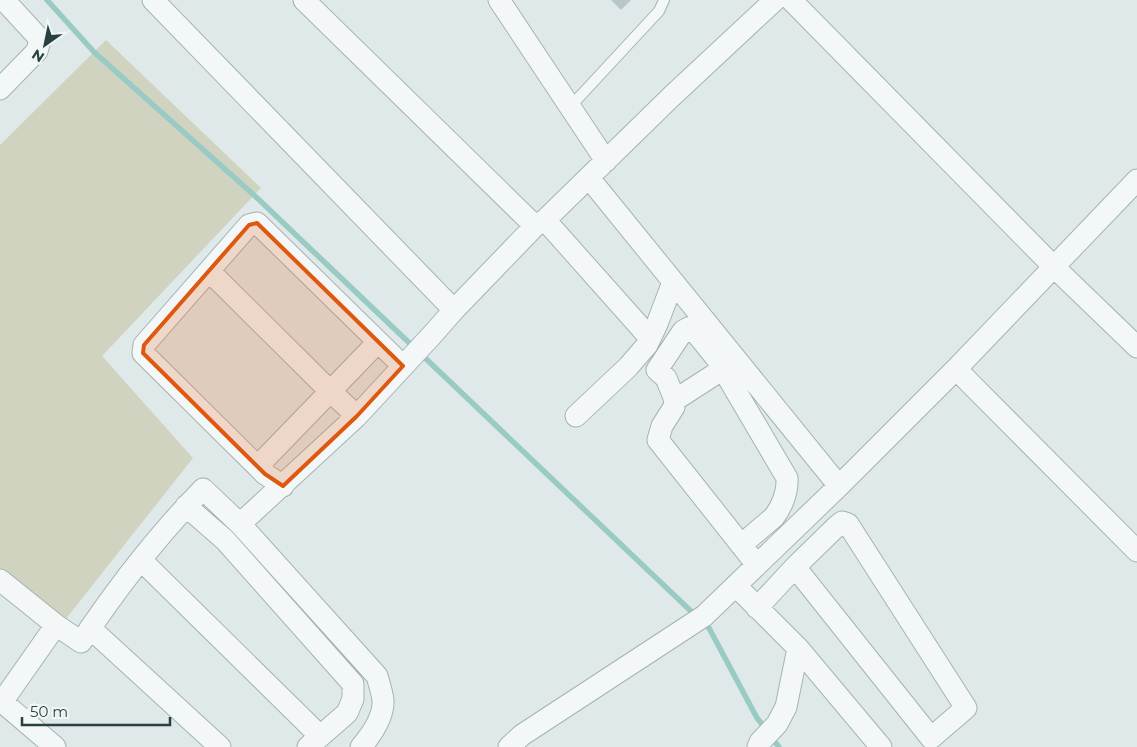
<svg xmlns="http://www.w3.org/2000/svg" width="1137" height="747" font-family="Montserrat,sans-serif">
	<rect width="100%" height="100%" fill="#e0e9e9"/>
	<path fill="#d1d3c1" d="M106 40 261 188 102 356 193 458 54 634 0 591V145Z"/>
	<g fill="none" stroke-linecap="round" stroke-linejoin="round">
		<path stroke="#9acac4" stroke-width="5.5" d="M47 0 94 52 255 196 695 615
			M702 622 709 628 757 718 766 729
			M771 737 779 747"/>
	</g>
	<path fill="#b7c6c6" d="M611 0H631L621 10Z"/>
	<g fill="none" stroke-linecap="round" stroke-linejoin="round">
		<g stroke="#a5b3b3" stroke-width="12">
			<path id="lane" d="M570 107 659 11 664 0"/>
		</g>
		<g stroke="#a5b3b3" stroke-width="23">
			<path id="street" d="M153 0 454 310
				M304 0 535 226
				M499 0 606 161
				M791 0 1053 266 1137 347
				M0 89 37 51 39 44 38 37 4 0
				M589 178 839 486
				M545 220 650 338
				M209 271 330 391 357 416
				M956 369 1137 551
				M675 400 723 369
				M576 416 628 367 647 345 657 324 673 282
				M258 466 378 342
				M283 486 265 474 143 353 144 345 249 225 257 223 403 366
				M186 506 225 540 353 684V699L347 713 308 747
				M240 524 357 416 432 335 454 310 535 226 545 220 672 96 775 0
				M741 545 774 517C782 507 788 491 787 478L717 359 696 333 688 328 683 331 657 370 666 378 675 400 674 407 662 426 658 440 757 565
				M141 560 320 736
				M0 580 56 625
				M736 586 798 648 786 707 777 724 760 742 758 747
				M757 608 795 567 931 738 966 708 848 524 842 522 837 526 795 567
				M90 628 220 747
				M798 648 881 747
				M0 700 55 747
				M2 702 56 625 81 642C117 588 158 535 203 489L240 524 377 676C379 683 382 692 383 700 384 717 372 734 361 747
				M509 747 522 735 704 616 839 486 956 369 1137 180"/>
		</g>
		<use href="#lane" stroke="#f3f7f7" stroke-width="10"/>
		<use href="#street" stroke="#f3f7f7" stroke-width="21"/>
	</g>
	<path fill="#de580f" fill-opacity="0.2" stroke="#de580f" stroke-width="4" stroke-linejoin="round" d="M257 223 403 366 357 416 283 486 265 474 143 353 144 345 249 225Z"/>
	<g transform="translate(45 45) rotate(213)" stroke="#f0f7f6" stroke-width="4" paint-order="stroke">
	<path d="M0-4L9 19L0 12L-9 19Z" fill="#284141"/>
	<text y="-8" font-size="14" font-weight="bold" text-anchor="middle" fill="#284141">N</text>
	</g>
	<path d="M22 717v8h148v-8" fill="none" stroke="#284141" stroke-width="2.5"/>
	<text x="30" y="717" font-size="15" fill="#284141" stroke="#f0f7f6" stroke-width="4" paint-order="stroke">50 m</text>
</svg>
